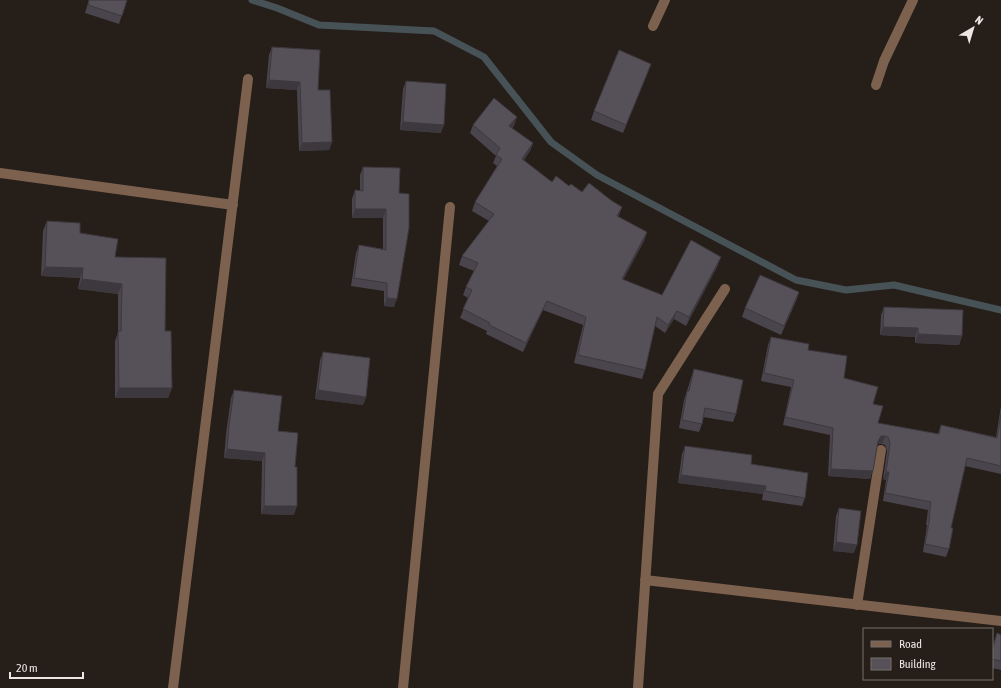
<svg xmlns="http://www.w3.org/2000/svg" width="1001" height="688" font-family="'Asap Condensed',sans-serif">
	<rect width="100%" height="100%" fill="#261e18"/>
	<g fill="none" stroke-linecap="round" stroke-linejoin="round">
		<path stroke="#475257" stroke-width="7" d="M252 0 277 8 319 25 434 31 484 57 551 142 597 175 796 280 846 290 894 285 1001 310"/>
		<path stroke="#7c614e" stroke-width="10" d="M653 26 665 0
			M876 85 884 61 913 0
			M0 173 233 205
			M645 580 1001 621
			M857 605 881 450
			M173 688 248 79
			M403 688 450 207
			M638 688 658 394 725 289"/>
	</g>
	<path fill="#4a454c" d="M89 0H127L119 24 85 13Z
		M272 47 318 90 332 142 329 150 299 151 297 90 266 88 269 55Z
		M648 72 623 133 591 120 594 111Z
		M406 81 441 133 400 130 403 89Z
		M473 125 514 126 512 128 533 143 530 151 524 160 552 182 569 186 582 192 612 201 622 207 618 217 647 232 644 241 623 280 662 295 718 265 686 326 674 319 665 333 655 326 645 370 642 379 574 363 583 325 543 310 523 352 486 334 487 331 460 318 468 298 463 295 466 287 474 271 459 265 462 256 489 221 472 211 475 202 497 166 493 163 496 156 470 133Z
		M363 167 400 168 394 307 384 306V291L351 286 356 253 359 245 383 249V218H352V199L355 190H360V175Z
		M47 221 80 233 115 257 165 331 172 388 168 398H115V341L118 333V294L78 289 80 278 41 276 43 231Z
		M799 292 796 301 781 335 742 317 745 308Z
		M884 307 962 336 959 345 915 343V337L880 335 881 315Z
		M771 337 808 350 844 378 873 404 878 423 938 434 941 425 996 437 1001 406V474L965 466 951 528 949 549 946 557 923 552 927 525H926L928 510 883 501 886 480 883 479 887 451 885 445 882 444H878L877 446 870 479 828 476 830 435 783 425 791 387 761 381 768 345Z
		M323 352 366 397 363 405 315 399 320 360Z
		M694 369 736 414 733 422 703 417 702 424 699 432 679 428 684 400 687 391 691 378Z
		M234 390 278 431 295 467 294 515 261 514 262 461 224 458 226 434 231 398Z
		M685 446 751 464 805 498 802 506 762 500 763 494 678 483 682 454Z
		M839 508 854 553 833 551 836 516Z
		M997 633 1001 635V670L992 668V648Z"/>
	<path fill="#3c383e" d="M651 64 648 72 623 133 626 125Z
		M269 80 300 82 297 90 266 88Z
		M517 117 514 126 506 135 509 126Z
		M403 122 444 125 441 133 400 130Z
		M332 142 329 150 299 151 302 143Z
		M533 143 530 151 519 167 522 159Z
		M622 207 619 216 613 225 617 216Z
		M355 209H386L383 218H352Z
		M647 232 644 241 619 288 622 279Z
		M721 257 718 265 686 326 689 317Z
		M45 267 83 268 80 278 41 276Z
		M82 279 122 284 118 294 78 289Z
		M799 292 796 301 781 335 784 326Z
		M387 298 397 299 394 307 384 306Z
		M547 301 543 310 523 352 526 343Z
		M677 311 674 319 665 333 668 325Z
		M883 327 918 328 915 337 880 335Z
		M918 334 962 336 959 345 915 343Z
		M119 388H172L168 398H115Z
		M318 390 366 397 363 405 315 399Z
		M881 436H885L882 444H878L875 449 878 441Z
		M227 449 265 453 262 461 224 458Z
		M831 469 873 471 870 479 828 476Z
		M886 472H889L886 480 883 479Z
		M681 475 766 486 763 494 678 483Z
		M264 506H297L294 515 261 514Z
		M836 542 857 545 854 553 833 551Z"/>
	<path fill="#565058" stroke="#3c383e" d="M89 0H127L122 16 88 5Z
		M272 47 320 50 318 90H330L332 142 302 143 300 82 269 80Z
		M619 50 651 64 626 125 594 111Z
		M406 81 446 84 444 125 403 122Z
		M494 98 517 117 509 126 533 143 522 159 552 182 556 176 569 186 571 184 582 192 589 183 612 201 622 207 617 216 647 232 622 279 662 295 691 240 721 257 689 317 677 311 668 325 657 317 645 370 578 355 586 317 547 301 526 343 489 325 490 323 463 309 472 290 466 287 478 263 462 256 494 214 475 202 502 159 496 155 500 148 473 125Z
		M363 167 400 168 399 193 409 194V228L397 299 387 298V283L354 278 359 245 386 250V209H355V190L363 191Z
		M47 221 80 223V233L118 239 115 257 166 258 165 331H171L172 388H119L118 331H121L122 284 82 279 83 268 45 267Z
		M760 275 799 292 784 326 745 308Z
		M884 307 963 310 962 336 918 334V328L883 327Z
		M771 337 809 344 808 350 847 356 844 378 878 387 873 404 883 406 878 423 939 434 941 425 997 438 1001 414V466L967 458 951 528H953L949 549 925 544 930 517H929L931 502 885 493 889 472H886L890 443 888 437 885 436H881L878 441 873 471 831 469 833 428 785 417 794 380 764 373Z
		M323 352 370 358 366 397 318 390Z
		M694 369 743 380 736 414 705 408 702 424 682 420 687 391H689Z
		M234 390 282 396 278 431 298 433 295 467H297V506H264L265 453 227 449 229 426Z
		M685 446 752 455 751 464 808 473 805 498 765 491 766 486 681 475Z
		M839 508 861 511 857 545 836 542Z
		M997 633 1001 635V661L992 659V652Z"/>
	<rect x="863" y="628" width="130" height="52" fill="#261e18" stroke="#766e6a"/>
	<rect x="871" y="641" width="20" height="6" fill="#7c614e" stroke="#766e6a"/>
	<text x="899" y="648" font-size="12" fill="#ede7e4">Road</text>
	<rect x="871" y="658" width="20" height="12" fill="#565058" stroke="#766e6a"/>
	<text x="899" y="668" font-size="12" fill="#ede7e4">Building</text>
	<g transform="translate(973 28) rotate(38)" stroke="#261e18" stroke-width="3" paint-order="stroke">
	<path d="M0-3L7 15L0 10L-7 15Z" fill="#ede7e4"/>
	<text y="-6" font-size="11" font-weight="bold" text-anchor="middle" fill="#ede7e4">N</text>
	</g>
	<path d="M10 672v6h73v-6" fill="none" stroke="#ede7e4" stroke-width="2"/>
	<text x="16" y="672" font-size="12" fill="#ede7e4" stroke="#261e18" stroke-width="3" paint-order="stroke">20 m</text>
</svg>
